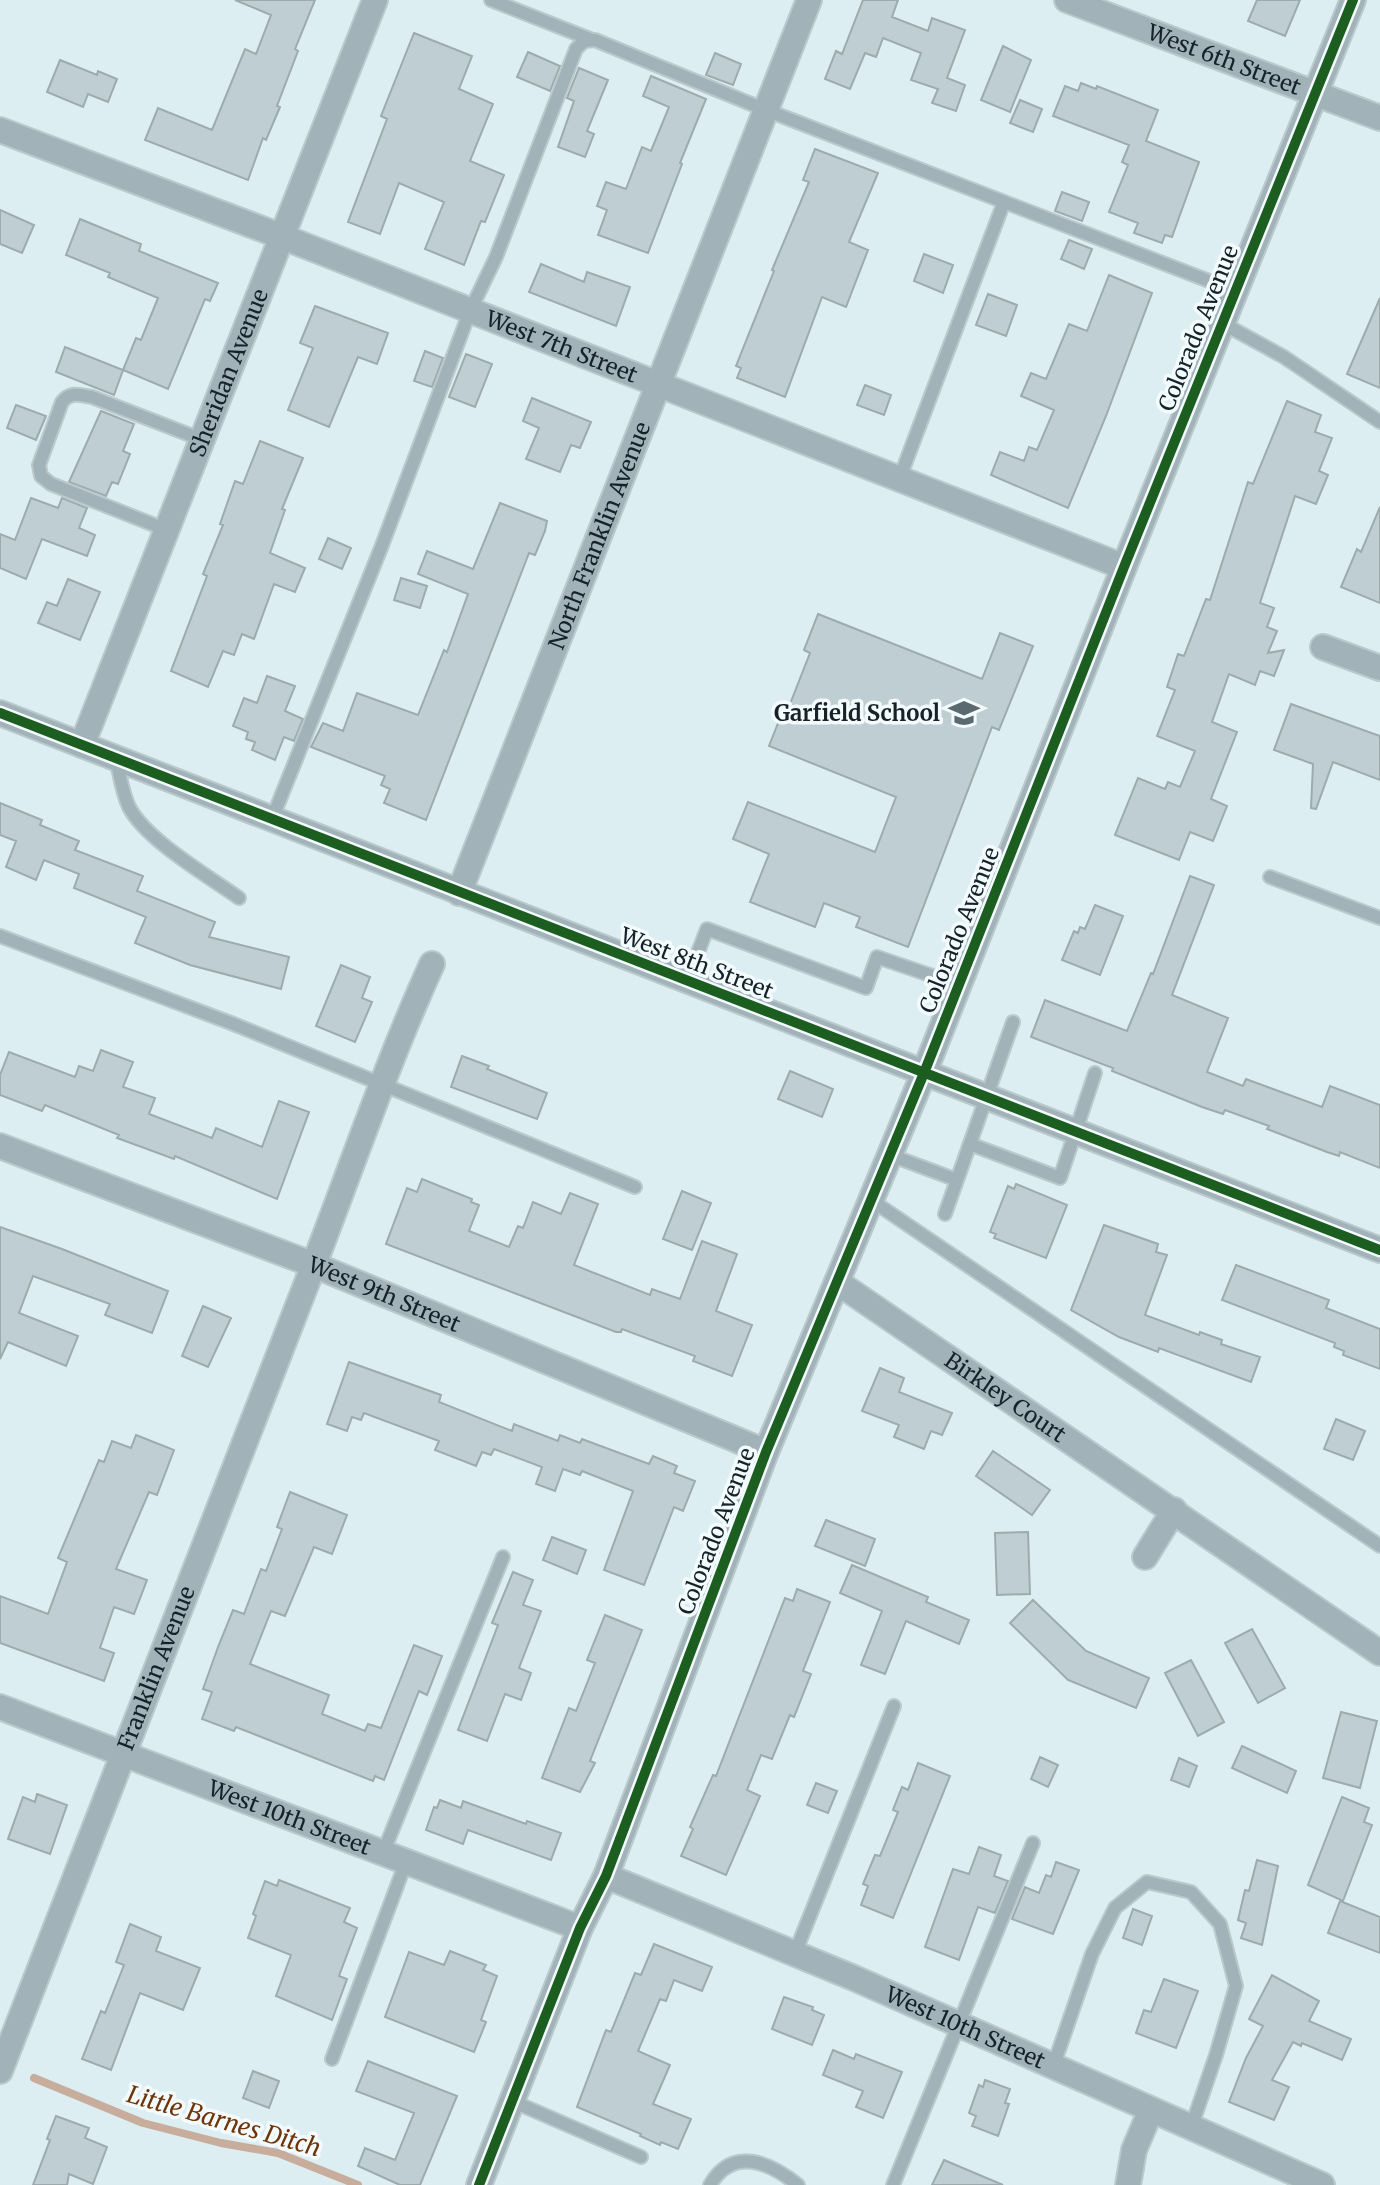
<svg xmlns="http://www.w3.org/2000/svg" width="1380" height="2185" font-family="Merriweather,serif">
	<rect width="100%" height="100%" fill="#ddeef3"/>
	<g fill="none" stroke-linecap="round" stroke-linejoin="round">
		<path stroke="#c8ad9c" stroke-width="8" d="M34 2078 143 2123 221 2143 278 2153 358 2185"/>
	</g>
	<path fill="#bfced2" stroke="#9dabaf" stroke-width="2" d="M235 0H315L295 49 298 51 277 106 280 107 266 140 263 138 248 180 145 140 158 108 212 130 245 49 256 54 271 15Z
		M863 0H898L892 17 928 31 932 18 965 30 947 78 965 85 956 111 932 103 938 89 911 80 921 53 883 38 876 57 865 53 850 89 825 79 836 51 842 54Z
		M1257 0H1300L1285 36 1248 21Z
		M414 33 472 56 459 89 493 104 470 161 504 175 485 222 481 221 464 265 425 249 444 202 399 183 380 234 348 222 387 119 381 116Z
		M1003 46 1031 60 1010 112 981 100Z
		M528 52 560 66 550 91 517 77Z
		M715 53 741 64 733 85 706 75Z
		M60 60 97 75 98 71 117 79 108 102 88 94 83 107 47 92Z
		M579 68 608 80 587 131 594 134 585 157 558 147 574 101 567 98Z
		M651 76 706 99 680 163 682 164 648 253 598 235 607 210 597 206 606 182 626 189 642 147 651 151 669 107 643 96Z
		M1081 83 1096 89 1097 86 1158 110 1146 141 1199 162 1172 237 1165 235 1162 243 1134 233 1138 223 1109 212 1128 165 1122 162 1129 145 1053 116 1065 86 1078 91Z
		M1020 100 1042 109 1033 132 1010 123Z
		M815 149 878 173 849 242 868 250 846 307 822 297 785 397 737 378 741 368 736 366 774 271 772 270 809 182 803 180Z
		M1062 192 1089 202 1082 221 1055 211Z
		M0 210 34 225 22 253 0 244Z
		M80 219 141 244 139 251 218 283 210 301 205 299 168 389 123 370 136 338 141 340 158 298 108 277 110 273 66 255Z
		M1069 240 1092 249 1084 269 1061 259Z
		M924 254 953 265 943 293 914 281Z
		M541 264 584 282 587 272 630 287 616 326 529 292Z
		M1109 275 1152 293 1106 416 1068 508 991 475 1000 452 1024 461 1029 447 1037 450 1054 410 1021 396 1031 373 1046 379 1069 324 1087 331Z
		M988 294 1017 305 1006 336 976 325Z
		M1380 298V388L1347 374Z
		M315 306 388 333 377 364 358 357 329 427 288 410 313 348 300 343Z
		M65 347 123 370 114 395 56 372Z
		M425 351 443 358 432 387 414 381Z
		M466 354 492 364 475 407 449 397Z
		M865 385 891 395 884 415 857 405Z
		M532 398 591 422 580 448 571 445 560 472 526 459 539 428 523 421Z
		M1287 401 1321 415 1315 432 1332 438 1319 471 1328 475 1316 504 1295 496 1260 603 1274 608 1267 627 1277 631 1268 653 1284 650 1274 676 1260 671 1255 685 1229 674 1212 722 1237 732 1211 799 1227 806 1213 841 1190 832 1179 860 1115 835 1138 778 1165 789 1168 782 1180 787 1195 751 1157 736 1175 690 1167 687 1178 654 1184 656 1206 599 1210 600 1248 482 1253 484Z
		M16 405 46 416 36 440 7 428Z
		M101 411 134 424 123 451 130 454 118 484 112 482 106 496 69 482Z
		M260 441 303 458 282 509 285 510 270 553 305 568 295 592 274 584 254 639 242 634 234 655 223 651 208 687 171 671 207 576 203 574 223 525 220 524 235 481 243 484Z
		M31 498 58 508 62 498 87 508 79 528 95 535 87 556 42 539 26 579 0 568V534L15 540Z
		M500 503 547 521 545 531 535 555 529 553 426 820 384 803 390 789 381 785 385 776 311 747 323 723 343 731 357 693 418 715 444 650 447 652 468 594 418 574 427 551 473 569Z
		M1380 507V603L1341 587 1357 549 1361 552Z
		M328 538 351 548 342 569 319 559Z
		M401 578 427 586 420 608 394 600Z
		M68 579 100 592 80 640 38 623 47 602 57 606Z
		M818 614 982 679 1000 633 1033 646 999 730 992 727 908 947 856 927 860 917 824 903 815 927 750 902 769 854 733 839 748 802 875 852 896 797 769 746 784 708 788 709 810 653 804 650Z
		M267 676 295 686 285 711 303 719 294 741 284 737 275 760 252 750 255 742 246 739 248 732 233 726 244 698 257 703Z
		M1291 704 1380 736V780L1333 762 1316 809 1311 808 1313 764 1274 750Z
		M0 803 42 820 40 825 79 841 75 850 143 876 137 891 215 922 209 937 289 957 281 989 190 965 135 943 146 917 74 888 79 874 44 860 36 880 6 867 16 841 0 835Z
		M1190 876 1214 885 1172 995 1228 1018 1207 1072 1243 1086 1246 1079 1322 1107 1330 1086 1380 1105V1168L1340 1152 1339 1156 1327 1152 1267 1129 1269 1126 1225 1110 1223 1114 1202 1107 1112 1071 1113 1068 1031 1037 1045 1000 1127 1031 1151 973 1153 974Z
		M1095 905 1123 916 1100 975 1062 960 1074 931 1078 933 1080 927 1085 929Z
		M341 965 370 977 362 998 372 1002 355 1042 316 1026Z
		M101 1050 133 1062 123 1087 155 1098 149 1114 212 1138 216 1128 262 1147 279 1101 309 1112 277 1199 175 1156 174 1159 117 1138 119 1135 45 1105 42 1111 0 1095V1075L9 1052 75 1077 79 1066 93 1071Z
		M462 1056 489 1066 487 1069 547 1093 537 1119 451 1087Z
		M790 1071 833 1089 822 1117 778 1099Z
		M422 1179 472 1199 471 1202 479 1205 469 1231 509 1247 518 1226 523 1228 533 1202 561 1214 570 1193 598 1204 574 1265 650 1295 652 1289 680 1299 702 1241 737 1254 716 1311 752 1325 732 1376 693 1361 695 1356 622 1329 621 1332H616L386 1244 407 1188 417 1192Z
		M1016 1184 1067 1205 1046 1258 994 1238 996 1234 990 1232 1008 1186 1014 1189Z
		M682 1191 711 1203 692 1250 663 1239Z
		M1104 1225 1158 1244 1156 1252 1167 1255 1145 1315 1199 1335 1200 1332 1222 1340 1221 1344 1260 1357 1251 1382 1159 1348 1158 1352 1119 1337 1071 1310Z
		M0 1227 62 1249 168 1291 152 1333 105 1315 110 1304 33 1276 19 1313 78 1336 66 1366 8 1342 0 1359Z
		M1236 1265 1329 1300 1326 1308 1380 1329V1369L1343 1355 1344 1351 1334 1347 1335 1343 1222 1300Z
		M203 1306 231 1318 208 1367 182 1356Z
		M349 1362 441 1395 439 1402 512 1431 514 1424 558 1441 560 1435 580 1443 582 1439 649 1464 653 1456 677 1466 674 1473 695 1481 683 1511 674 1507 644 1585 604 1570 633 1491 582 1471 580 1475 563 1469 555 1491 536 1484 542 1467 494 1449 491 1455 482 1452 476 1466 435 1450 439 1441 364 1413 361 1420 352 1417 347 1431 327 1424Z
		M880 1368 904 1378 899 1392 952 1413 942 1435 931 1431 924 1449 894 1437 899 1425 862 1411Z
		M1336 1419 1365 1431 1353 1460 1324 1449Z
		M136 1435 174 1450 157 1495 149 1492 116 1569 147 1580 134 1614 114 1607 100 1648 114 1653 104 1681 0 1643V1596L48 1614 67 1562 58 1558 99 1460 104 1462 112 1441 131 1448Z
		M993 1451 1050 1490 1032 1515 976 1476Z
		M290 1492 347 1515 332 1554 314 1547 285 1616 271 1611 250 1664 329 1695 322 1714 365 1731 368 1724 381 1728 414 1645 442 1656 427 1695 419 1691 384 1780 375 1776 373 1781 236 1727 234 1731 202 1719 212 1692 203 1689 218 1647 233 1610 244 1614 261 1569 266 1571 282 1529 277 1527Z
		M826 1520 875 1539 865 1566 815 1546Z
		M1028 1532 1030 1594 997 1595 995 1533Z
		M552 1537 586 1550 577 1574 543 1560Z
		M852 1565 928 1597 926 1602 969 1620 959 1644 906 1621 885 1674 861 1665 882 1611 840 1593Z
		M513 1572 533 1580 523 1605 541 1611 519 1668 531 1673 521 1700 505 1694 487 1741 458 1730 498 1625 492 1623Z
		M797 1589 830 1602 803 1671 811 1674 794 1717 790 1715 772 1759 761 1755 747 1790 760 1796 726 1875 681 1856 693 1829 690 1827 713 1775 716 1776 785 1598 793 1601Z
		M1033 1600 1086 1651 1149 1678 1136 1708 1068 1680 1010 1623Z
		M605 1615 642 1630 590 1761 595 1763 580 1792 542 1778 569 1708 576 1711 595 1663 587 1660Z
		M1252 1629 1285 1688 1258 1703 1225 1643Z
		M1191 1660 1224 1722 1198 1736 1165 1673Z
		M1341 1712 1377 1721 1360 1788 1323 1778Z
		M1242 1746 1296 1771 1287 1793 1232 1768Z
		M1040 1757 1058 1765 1048 1787 1031 1779Z
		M1179 1758 1197 1766 1189 1787 1171 1780Z
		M918 1763 950 1776 893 1918 861 1905 868 1886 863 1884 875 1855 880 1856 898 1812 893 1810 902 1787 908 1790Z
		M816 1783 837 1791 828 1813 807 1805Z
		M37 1794 67 1805 50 1854 8 1839 23 1797 35 1802Z
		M1342 1797 1369 1808 1364 1822 1372 1825 1343 1901 1308 1885Z
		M440 1800 461 1808 463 1801 526 1824 527 1821 561 1833 551 1860 468 1830 463 1844 426 1830 434 1807 437 1808Z
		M979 1847 1001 1855 994 1876 1008 1881 995 1913 978 1907 959 1960 925 1947 953 1869 969 1874Z
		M1257 1860 1278 1866 1262 1945 1241 1938 1246 1923 1238 1920 1245 1890 1249 1891Z
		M1056 1862 1079 1870 1053 1934 1012 1919 1025 1887 1039 1893 1046 1875 1051 1877Z
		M279 1880 350 1908 344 1922 357 1928 339 1976 347 1979 332 2020 276 1996 291 1955 248 1938 256 1916 253 1914 265 1881 277 1886Z
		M1340 1901 1380 1917V1953L1328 1933Z
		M1133 1909 1152 1916 1142 1945 1123 1938Z
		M130 1924 161 1937 156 1951 200 1968 183 2010 140 1993 111 2070 82 2059 101 2011 105 2013 124 1965 116 1962Z
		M654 1944 712 1967 702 1991 674 1980 666 2001 660 1999 638 2051 670 2065 653 2104 691 2119 678 2149 661 2142 660 2145 640 2136 641 2134 577 2107 606 2030 611 2032 635 1973 641 1975Z
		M450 1951 486 1965 483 1970 497 1976 481 2020 486 2022 474 2052 385 2017 409 1952 444 1965Z
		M1272 1975 1319 2001 1309 2021 1351 2039 1342 2060 1302 2043 1301 2046 1293 2042 1272 2080 1289 2087 1274 2120 1229 2102 1246 2058 1263 2026 1249 2019Z
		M1164 1979 1198 1991 1176 2048 1136 2033 1144 2010 1151 2012Z
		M784 1997 813 2007 812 2010 824 2015 812 2045 772 2029Z
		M833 2050 854 2059 856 2054 902 2072 883 2118 856 2107 863 2091 823 2075Z
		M368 2061 457 2096 420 2185H400L358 2166 365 2148 395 2160 414 2113 356 2091Z
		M253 2071 279 2081 269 2108 243 2098Z
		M985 2080 1010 2089 1005 2103 1009 2104 998 2136 972 2126 976 2116 969 2113 979 2085 983 2087Z
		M56 2116 89 2128 85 2138 107 2147 93 2184 69 2174 67 2185H33L50 2140 47 2139Z
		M944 2160 1003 2185H932Z"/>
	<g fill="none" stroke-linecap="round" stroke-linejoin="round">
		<g stroke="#bbc9cd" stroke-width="16">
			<path id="service" d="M491 0 590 39
				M1222 323 1284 357 1380 422
				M899 480 1004 202
				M167 530 51 484 41 476 39 465 62 402C71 391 80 395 92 397L203 440
				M116 759C120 775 122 792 129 807 146 840 208 876 239 898
				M272 819 381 548 470 311 496 257 576 49 584 41 595 40 766 110 1235 291
				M1270 877 1380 918
				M0 936 231 1023 635 1187
				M687 981 707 929 866 988 877 957 959 985
				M970 1144 1060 1178 1095 1073
				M890 1155 957 1180
				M871 1200 1380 1546
				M945 1214 1013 1022
				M383 1853 503 1557
				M795 1953 894 1706
				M332 2059 406 1862
				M1053 2067 1092 1954 1115 1908 1147 1882 1191 1892 1220 1924 1236 1986 1216 2055 1191 2128
				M512 2101 641 2157
				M710 2185C733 2146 769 2162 798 2185
				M893 2185 1033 1843"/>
		</g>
		<g stroke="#bbc9cd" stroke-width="28">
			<g id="minor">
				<path id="s1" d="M1067 0 1380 118"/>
				<path id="s2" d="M0 130 283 237 1124 567"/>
				<path d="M1323 647 1380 668"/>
				<path d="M0 713 1380 1250"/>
				<path id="s3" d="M82 745 375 0"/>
				<path id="s4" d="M459 893 809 0"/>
				<path id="s5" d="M0 1146 314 1265 766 1452"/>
				<path id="s6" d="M837 1282 1380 1653"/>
				<path d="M1145 1557 1174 1510"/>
				<path id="s7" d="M0 1707 580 1928"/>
				<path id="s8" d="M606 1876 854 1978 1322 2185"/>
				<path id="s9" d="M0 2071C102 1802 209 1535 313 1267 352 1166 387 1063 432 964"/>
				<path d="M479 2185 580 1928 606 1876 766 1452 924 1073 1124 567 1353 0"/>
				<path d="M1128 2185 1134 2150 1151 2110"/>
			</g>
		</g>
		<use href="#service" stroke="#a2b2b9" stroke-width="12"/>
		<use href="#minor" stroke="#a2b2b9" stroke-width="24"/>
		<g stroke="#f3fbfe" stroke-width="15">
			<path id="cycleway" d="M0 713 1380 1250
				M479 2185 580 1928 606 1876 766 1452 924 1073 1124 567 1353 0"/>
		</g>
		<use href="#cycleway" stroke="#1b5e20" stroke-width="10"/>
	</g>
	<defs>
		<g id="school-bare" transform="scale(2.4)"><path d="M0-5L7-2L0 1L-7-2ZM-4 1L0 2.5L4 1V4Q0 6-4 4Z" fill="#5b6a70" stroke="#f3fbfe" stroke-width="2.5" paint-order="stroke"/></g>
	</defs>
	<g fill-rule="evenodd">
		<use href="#school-bare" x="964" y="713"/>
	</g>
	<g text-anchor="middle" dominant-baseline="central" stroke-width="7" stroke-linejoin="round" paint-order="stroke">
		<g font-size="22" fill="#152329" stroke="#f3fbfe">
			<text stroke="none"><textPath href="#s1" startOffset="168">West 6th Street</textPath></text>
			<text transform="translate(1198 328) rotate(-68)">Colorado Avenue</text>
			<text stroke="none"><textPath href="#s2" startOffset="602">West 7th Street</textPath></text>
			<text stroke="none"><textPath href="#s3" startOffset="400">Sheridan Avenue</textPath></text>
			<text stroke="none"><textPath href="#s4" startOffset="384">North Franklin Avenue</textPath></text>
			<text transform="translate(959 930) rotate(-68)">Colorado Avenue</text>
			<text transform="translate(697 963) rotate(21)">West 8th Street</text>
			<text stroke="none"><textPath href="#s5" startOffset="412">West 9th Street</textPath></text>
			<text stroke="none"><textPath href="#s6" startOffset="204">Birkley Court</textPath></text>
			<text transform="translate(716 1531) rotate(-69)">Colorado Avenue</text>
			<text stroke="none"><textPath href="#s9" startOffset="432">Franklin Avenue</textPath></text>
			<text stroke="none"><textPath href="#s7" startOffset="310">West 10th Street</textPath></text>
			<text stroke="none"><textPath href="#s8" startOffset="390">West 10th Street</textPath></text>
		</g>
		<g font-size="22" font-weight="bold" fill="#152329" stroke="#f3fbfe" text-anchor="end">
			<text x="940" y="713">Garfield School</text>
		</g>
		<g font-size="24" font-style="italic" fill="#6f3508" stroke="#f3fbfe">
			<text transform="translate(224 2121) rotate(16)">Little Barnes Ditch</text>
		</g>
	</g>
</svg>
